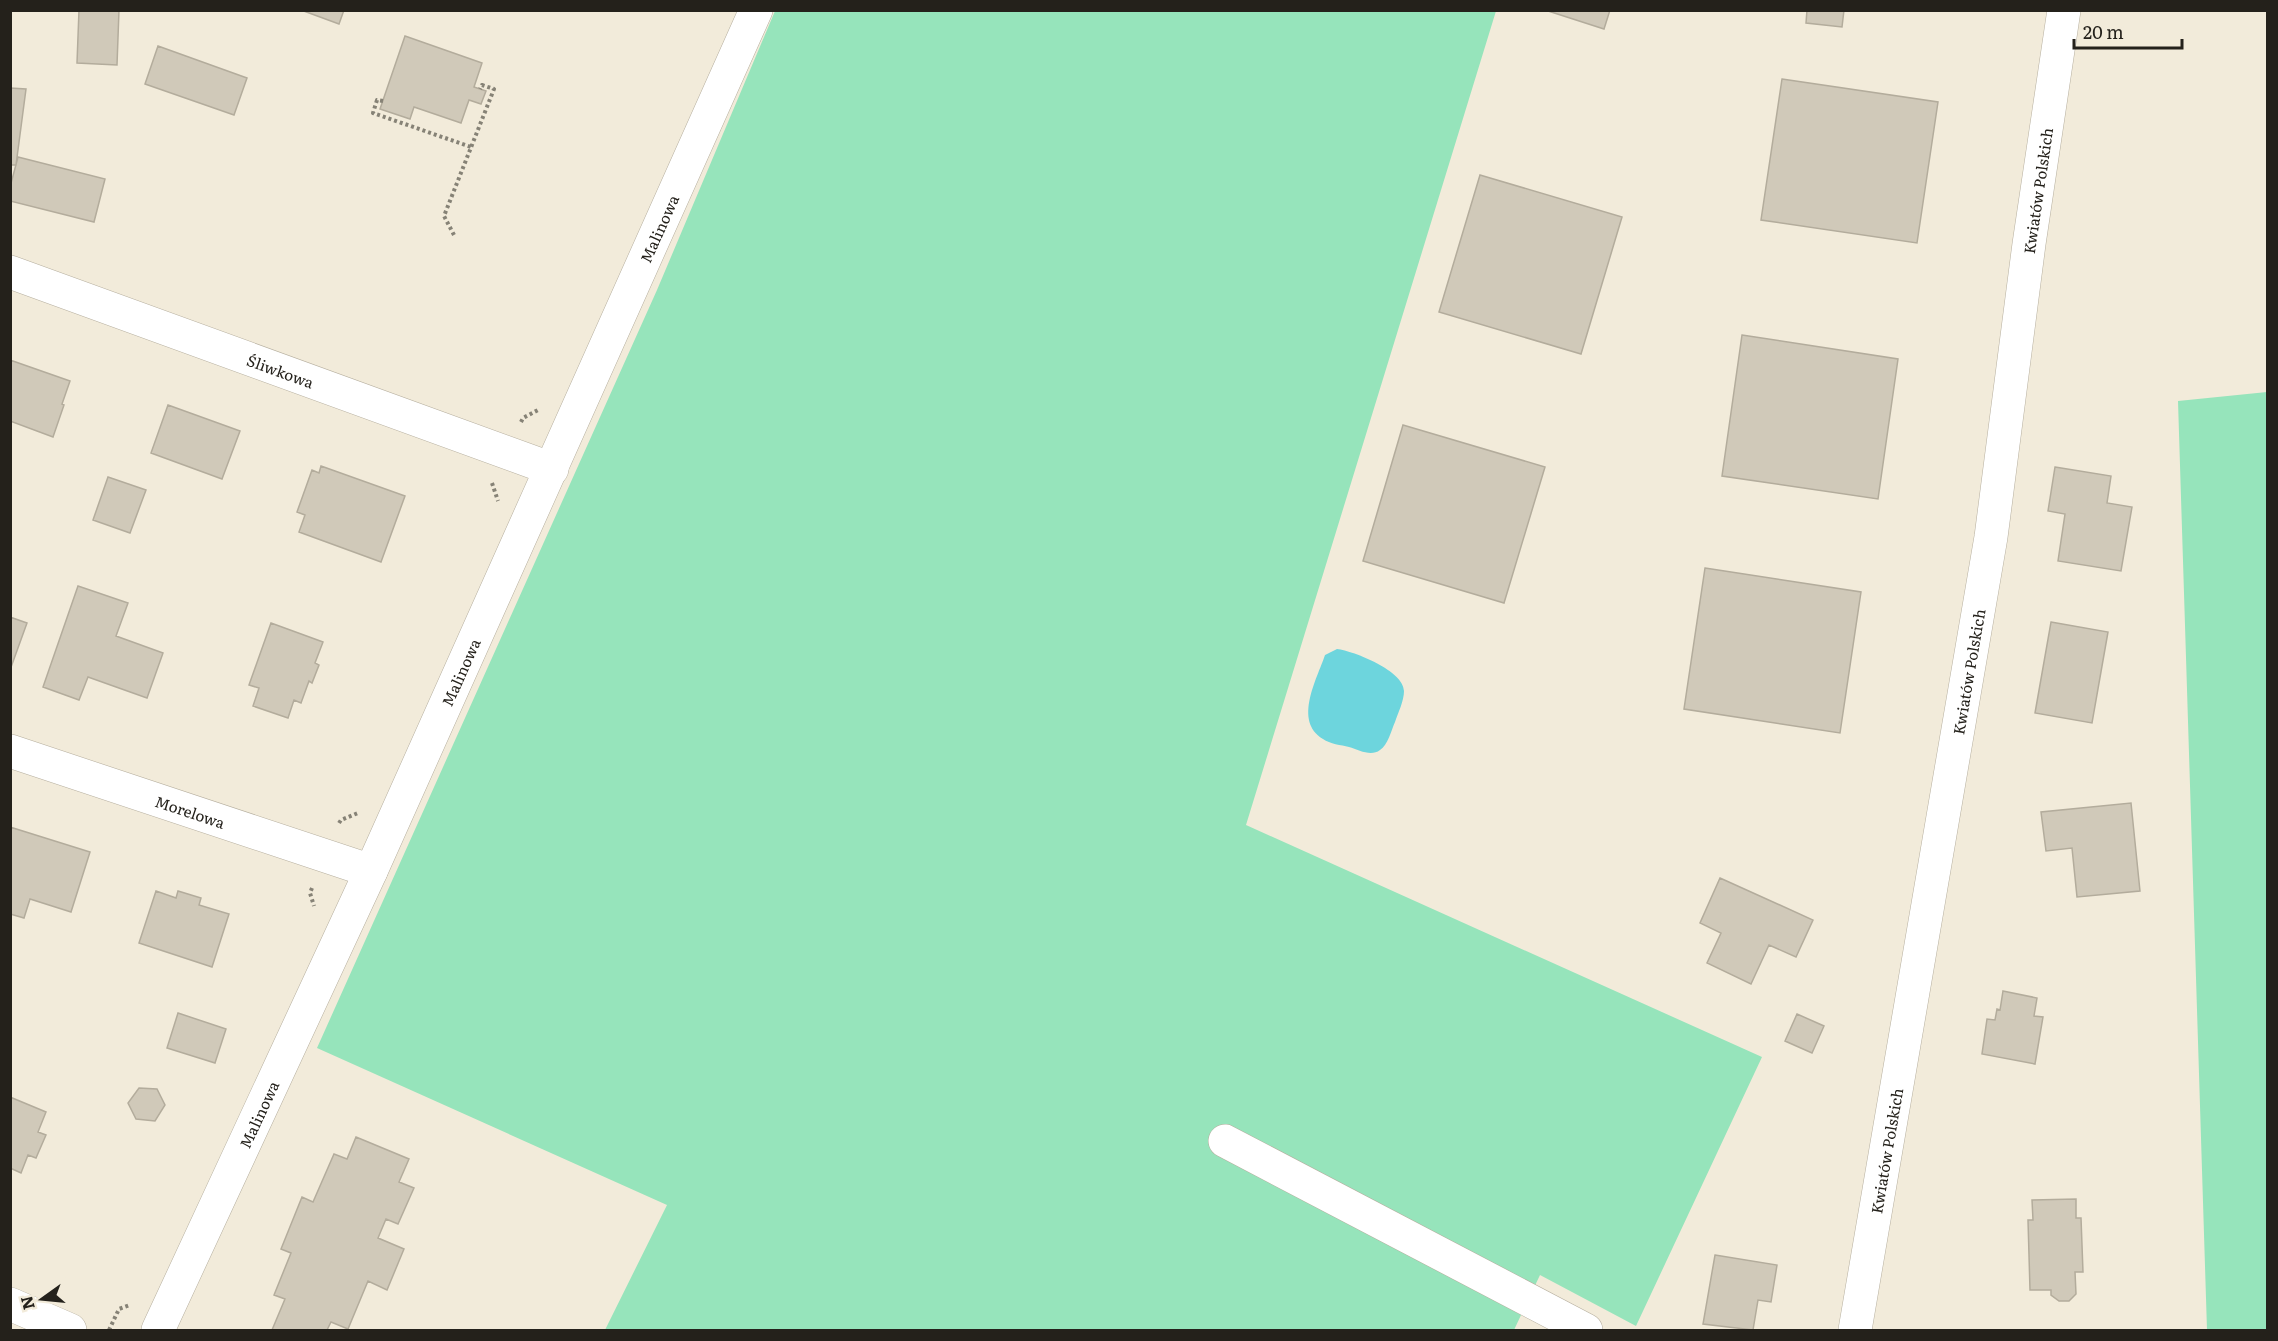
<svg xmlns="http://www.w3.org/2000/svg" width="2278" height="1341" font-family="Literata,serif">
	<rect width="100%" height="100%" fill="#f2ebda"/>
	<path fill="#96e4bb" d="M775 11H1496L1246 825 1762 1057 1636 1326 1540 1275 1514 1330H605L667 1205 317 1048 657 290Z
		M2267 392V1330H2207L2178 401Z"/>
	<path fill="#6dd5dd" d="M1337 649C1354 651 1404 671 1404 691 1404 701 1398 713 1395 722 1391 731 1388 745 1380 750 1371 757 1359 750 1349 747 1341 745 1330 744 1323 739 1293 721 1317 679 1325 655Z"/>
	<path fill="#d0c9b9" stroke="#b3ac9c" stroke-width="1.5" d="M79 10H119L117 65 77 63Z
		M301 10H344L339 24Z
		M1545 10H1610L1604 29Z
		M1807 10H1844L1842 27 1806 23Z
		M405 36 482 63 474 87 486 91 481 104 469 100 461 123 414 107 410 119 380 109Z
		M158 46 247 78 234 115 145 84Z
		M1782 79 1938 102 1917 243 1761 220Z
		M10 88 26 89 16 165H10Z
		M18 157 105 179 94 222 10 201V187Z
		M1480 175 1622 217 1581 354 1439 312Z
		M1742 335 1898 359 1878 499 1722 476Z
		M10 360 70 381 62 404 64 405 53 437 10 421Z
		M168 405 240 431 222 479 151 453Z
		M1403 425 1545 467 1504 603 1363 561Z
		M321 466 405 496 381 562 299 532 305 515 297 512 312 470 319 473Z
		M2055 467 2111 476 2107 503 2132 507 2121 571 2058 561 2065 514 2048 511Z
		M108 477 146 490 130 533 93 520Z
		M1705 568 1861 592 1840 733 1684 709Z
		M78 586 128 603 116 636 163 653 147 698 88 677 79 700 43 687Z
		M10 617 27 623 10 670Z
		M2051 622 2108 632 2092 723 2035 713Z
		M271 623 323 642 315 663 319 665 312 683 309 681 301 703 294 700 288 718 253 706 259 688 249 685Z
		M2131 803 2140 891 2077 897 2072 848 2046 851 2041 812Z
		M10 827 90 852 71 912 30 899 24 918 10 914Z
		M1720 878 1813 920 1796 957 1769 945 1751 984 1707 963 1721 933 1700 923Z
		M156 891 176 898 178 891 201 898 199 905 229 914 212 967 139 943Z
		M2003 991 2037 998 2034 1016 2043 1017 2035 1064 1982 1054 1987 1019 1995 1020 1997 1009 2000 1010Z
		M178 1013 226 1029 215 1063 167 1048Z
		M1797 1014 1824 1026 1812 1053 1785 1041Z
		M139 1088 157 1089 165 1105 155 1121 136 1119 128 1103Z
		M10 1097 46 1112 38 1132 46 1135 36 1158 28 1155 21 1173 10 1168Z
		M356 1137 409 1159 399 1182 414 1188 398 1224 386 1219 378 1238 404 1249 387 1290 368 1281 348 1329 331 1322 327 1330H272L285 1299 274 1295 291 1253 281 1249 302 1197 313 1202 334 1154 347 1159Z
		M2076 1199V1218H2081L2083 1272H2075L2076 1294 2069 1301H2059L2051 1295V1290H2030L2028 1220H2033L2032 1200Z
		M1715 1255 1777 1265 1771 1302 1758 1300 1753 1330 1703 1324Z"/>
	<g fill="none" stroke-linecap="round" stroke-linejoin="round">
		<g stroke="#b6af9f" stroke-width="34">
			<g id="minor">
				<path id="s1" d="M10 272 552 469"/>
				<path id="s2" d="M10 751 371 871"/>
				<path d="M1225 1141 1586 1330"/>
				<path d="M10 1304 70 1330"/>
				<path id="s3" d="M158 1330 371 871 756 10"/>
				<path id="s4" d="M1855 1330 1991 537 2029 244 2064 10"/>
			</g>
		</g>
		<path stroke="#868276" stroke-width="4" stroke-dasharray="3 3" stroke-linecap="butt" d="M383 101 377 100 373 113 471 147
			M454 235 444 216 494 89 482 85 480 89
			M521 422 523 418 538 410
			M492 483 498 501
			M339 823 341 820 358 813
			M312 888 310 893 314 906
			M109 1330 119 1309 130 1305"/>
		<use href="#minor" stroke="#fff" stroke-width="33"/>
	</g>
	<g text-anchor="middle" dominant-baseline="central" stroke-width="6" stroke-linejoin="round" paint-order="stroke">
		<g font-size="15" fill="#24211b" stroke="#f2ebda">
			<text stroke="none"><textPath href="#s4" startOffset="1154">Kwiatów Polskich</textPath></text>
			<text stroke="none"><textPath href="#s3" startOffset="1210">Malinowa</textPath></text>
			<text stroke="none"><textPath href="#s1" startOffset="288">Śliwkowa</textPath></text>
			<text stroke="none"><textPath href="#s3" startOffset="724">Malinowa</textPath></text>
			<text stroke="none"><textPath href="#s4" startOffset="668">Kwiatów Polskich</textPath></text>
			<text stroke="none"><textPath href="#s2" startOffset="190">Morelowa</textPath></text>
			<text stroke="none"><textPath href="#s3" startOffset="238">Malinowa</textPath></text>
			<text stroke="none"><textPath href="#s4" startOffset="182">Kwiatów Polskich</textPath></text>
		</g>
	</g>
	<rect width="2278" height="1341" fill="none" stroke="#24211b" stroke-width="24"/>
	<g transform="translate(42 1299) rotate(255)" stroke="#f2ebda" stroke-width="4.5" paint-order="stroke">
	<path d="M0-4.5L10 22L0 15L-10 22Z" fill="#24211b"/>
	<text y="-9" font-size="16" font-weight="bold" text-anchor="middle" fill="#24211b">N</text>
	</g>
	<path d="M2074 39v9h108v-9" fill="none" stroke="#24211b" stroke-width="3"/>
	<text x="2083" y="39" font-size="18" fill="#24211b" stroke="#f2ebda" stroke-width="4.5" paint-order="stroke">20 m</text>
</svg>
